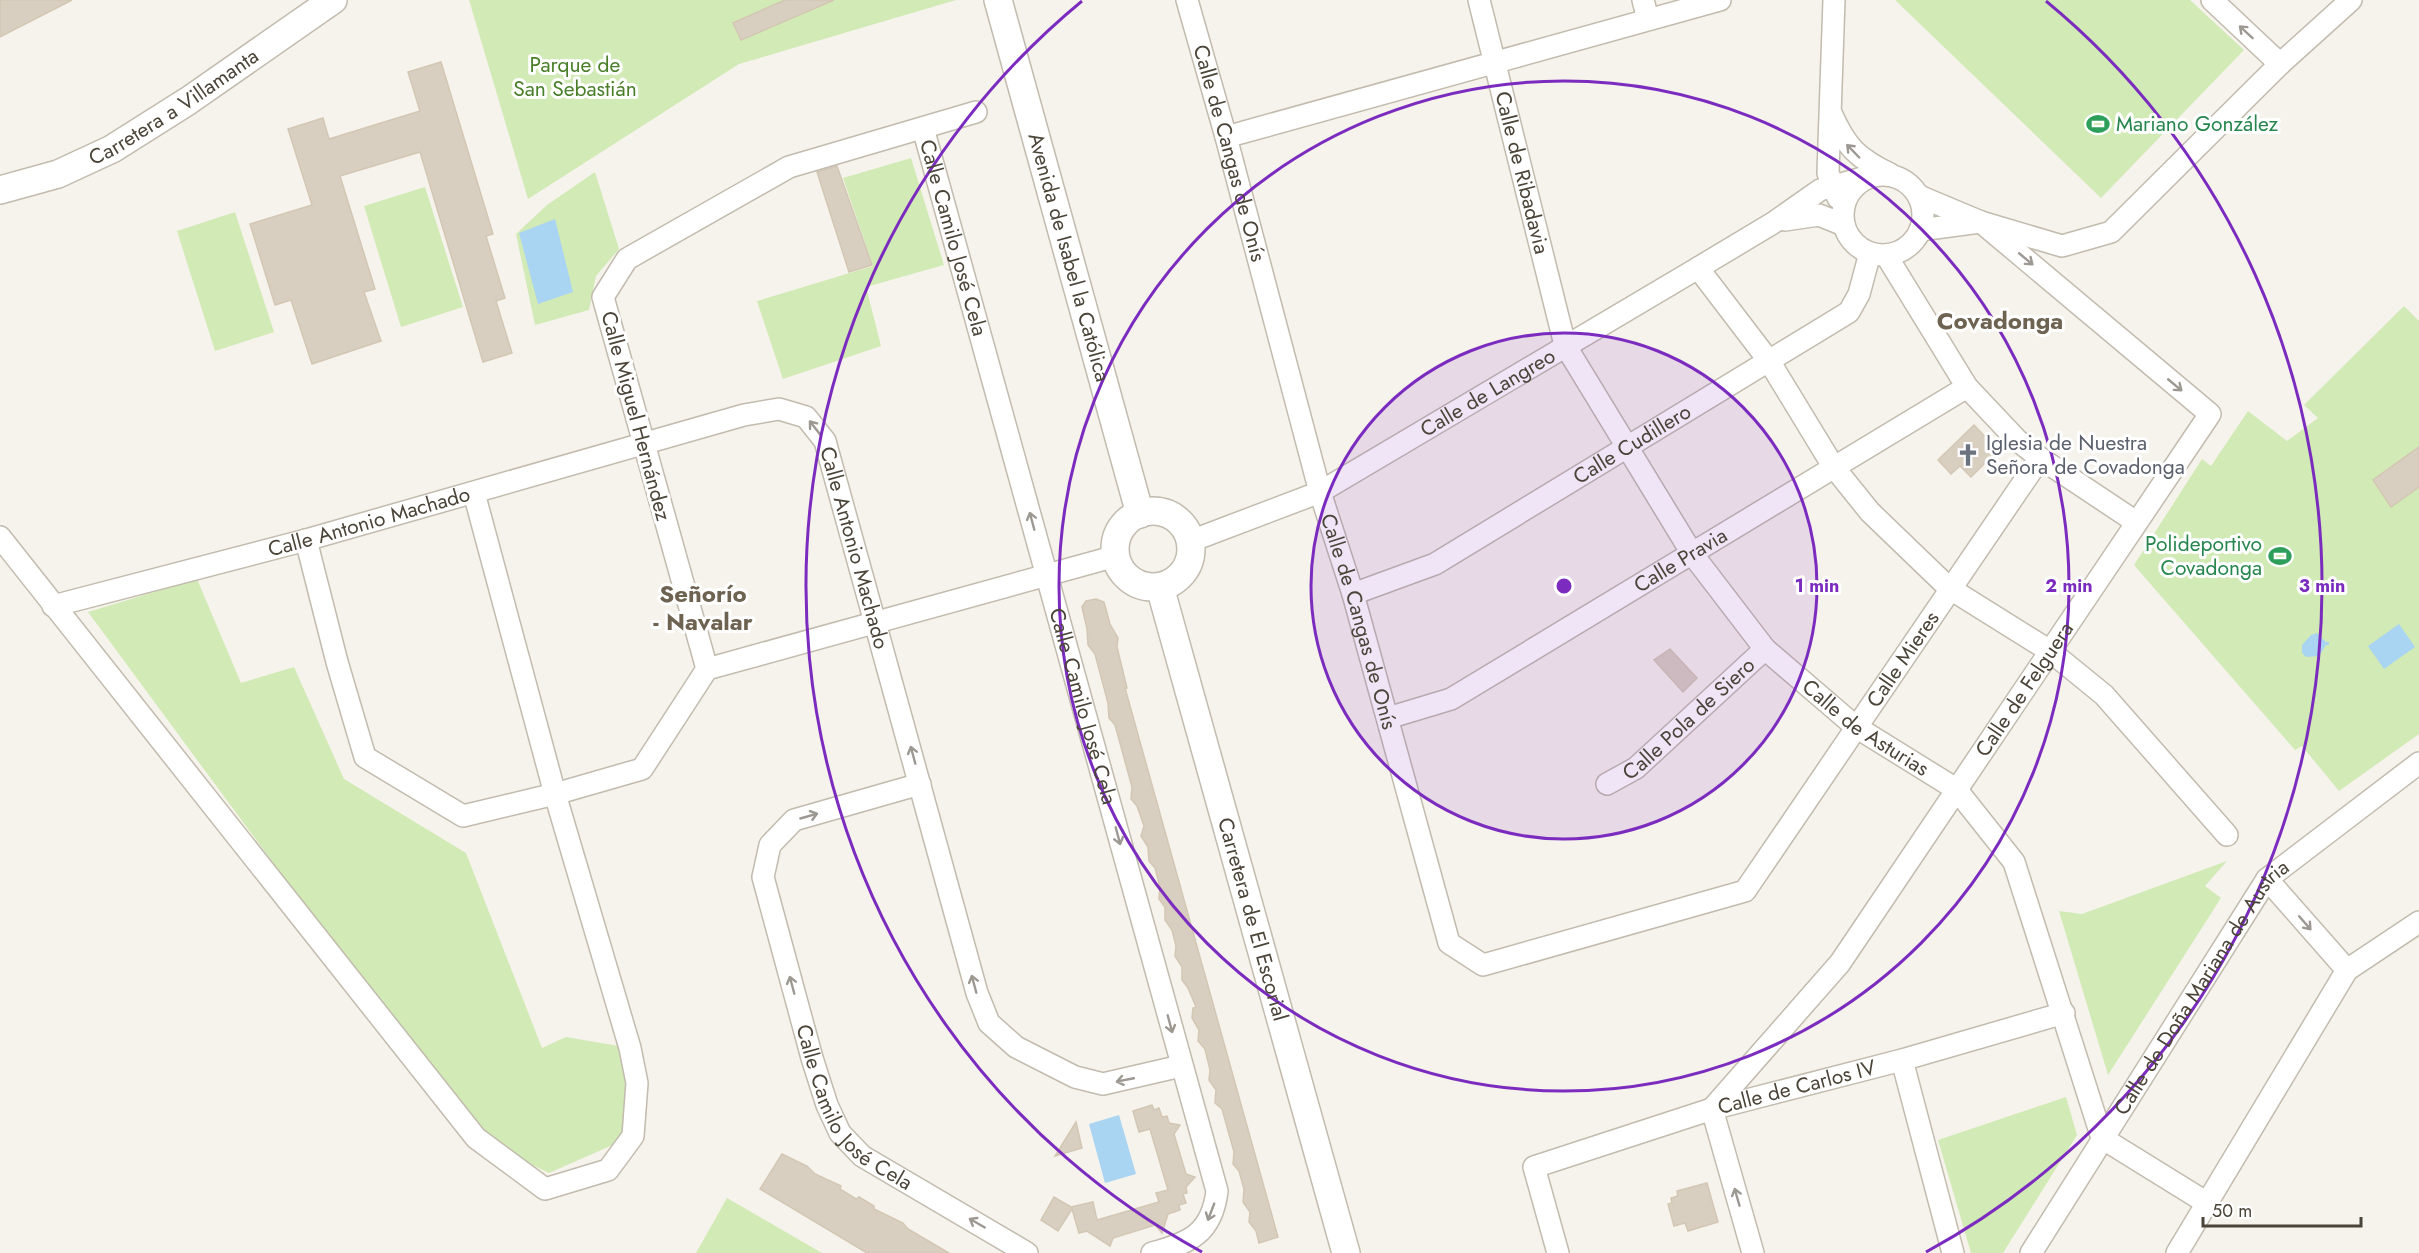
<svg xmlns="http://www.w3.org/2000/svg" width="2419" height="1253" font-family="Jost,sans-serif">
	<rect width="100%" height="100%" fill="#f6f3ec"/>
	<path fill="#d2eab5" d="M469 0H956L739 64 528 199Z
		M1895 0H2190L2244 50 2101 198Z
		M911 158 944 265 866 287 881 346 783 379 757 301 873 266 843 178Z
		M595 172 619 249 596 276 589 310 535 325 516 234 547 205Z
		M425 187 463 307 401 327 364 206Z
		M235 212 274 332 215 351 177 231Z
		M2404 306 2419 321V734L2339 791 2302 746 2295 750 2134 565 2202 459 2211 466 2248 411 2287 441 2318 418 2304 405Z
		M197 579 241 683 294 667 344 779 466 853 542 1048 566 1037 630 1048 633 1136 549 1173 476 1138 88 612Z
		M2227 861 2205 886 2221 898 2108 1075 2059 911 2082 914Z
		M2066 1097 2077 1135 2003 1253H1971L1938 1140Z
		M727 1198 822 1253H696Z"/>
	<path fill="#a9d4f2" d="M555 219 573 292 538 304 519 233Z
		M2399 624 2415 647 2384 669 2368 646Z
		M2317 633 2326 642H2329V645H2326L2319 656 2306 657 2302 653V645L2311 635Z
		M1119 1115 1136 1174 1105 1183 1089 1124Z"/>
	<path fill="#d8cfc1" stroke="#d3c7b4" stroke-width="1.5" d="M0 0H72L0 37Z
		M785 0H834L741 40 733 23Z
		M441 62 493 234 486 236 505 298 496 301 512 353 483 362 420 152 340 176 375 289 364 292 381 341 312 364 291 300 275 305 250 224 312 205 288 129 323 118 329 139 420 111 408 72Z
		M837 166 872 265 849 272 817 172Z
		M1974 425 1998 450 1971 477 1960 466 1951 474 1938 460Z
		M2419 447V487L2391 507 2373 480Z
		M1096 599 1104 602 1110 624 1118 638 1117 647 1127 688H1125L1278 1237 1259 1243 1256 1231 1249 1222 1250 1212 1243 1202 1244 1189 1239 1171 1233 1164 1234 1152 1222 1109 1215 1103 1216 1090 1209 1080 1210 1070 1205 1049 1198 1041 1199 1030 1192 1018 1193 1008 1196 1007 1188 988 1182 980V967L1175 956 1176 946 1172 930 1165 920V907L1159 899 1160 887 1155 868 1149 861 1148 847 1141 836 1144 826 1137 806 1131 799 1132 787 1126 765 1115 725 1109 718 1108 703 1095 654 1088 645 1087 629 1082 607 1086 601Z
		M1670 649 1697 678 1683 692 1654 660Z
		M1152 1105 1154 1110 1159 1108 1162 1117 1167 1116 1169 1123 1180 1125 1174 1134 1186 1174 1195 1177 1186 1187 1187 1193 1183 1194 1186 1203 1179 1205 1180 1210 1168 1214 1162 1233 1155 1225 1113 1238 1110 1246 1087 1231 1079 1233 1072 1209 1058 1231 1041 1220 1054 1197 1071 1207 1093 1202 1097 1220 1159 1202 1156 1193 1168 1190 1150 1129 1139 1132 1133 1111Z
		M1076 1122 1082 1148 1055 1156Z
		M782 1154 807 1166 815 1174 841 1186 840 1189 856 1199 859 1197 874 1206V1209L903 1223 908 1229 949 1253H867L760 1189Z
		M1707 1183 1718 1222 1688 1231 1685 1223 1674 1226 1668 1204 1672 1203 1671 1198 1678 1196 1677 1191Z"/>
	<g fill="none" stroke-linecap="round" stroke-linejoin="round">
		<g stroke="#c2bbae" stroke-width="24">
			<g id="minor">
				<path id="s1" d="M1187 0 1226 137 1320 492 1353 594 1449 943 1483 965 1745 891 2040 458"/>
				<path id="s2" d="M1479 0 1565 345 1693 555 1765 649 1856 727 1956 789 2014 862 2102 1138 2207 1203"/>
				<path d="M1643 0 1648 19"/>
				<path d="M1834 0 1828 173 1838 198"/>
				<path d="M2212 0 2280 64"/>
				<path d="M1831 113C1846 147 1857 158 1890 174"/>
				<path id="s3" d="M923 128 1217 1191C1212 1233 1190 1243 1152 1253"/>
				<path d="M1226 137 1720 0"/>
				<circle cx="1883" cy="215" r="40"/>
				<path d="M1919 196 1981 222 2062 246 2111 232 2280 64 2351 0"/>
				<path d="M1785 220 1819 215 1844 225"/>
				<path d="M1920 230 1980 222"/>
				<path d="M1886 255 1967 387 2017 440 2040 458 2136 522"/>
				<path d="M1698 268 1769 361 1833 466 1870 512 1949 588 2050 651 2104 695 2227 835"/>
				<path d="M0 537 476 1138 545 1189 608 1170 633 1136 637 1083 630 1048 555 794 474 493"/>
				<path d="M306 540 337 662 365 757 463 816 555 794 642 769 707 669 1116 556"/>
				<path id="s4" d="M1191 541 1320 492 1698 268 1773 223 1820 190 1869 176"/>
				<path id="s5" d="M1353 594 1435 564 1849 312 1859 294 1870 253"/>
				<path id="s6" d="M53 606 306 540 744 415 779 409 806 417 825 441 977 993 989 1023 1016 1047 1075 1077 1103 1084 1181 1066"/>
				<path d="M707 669 603 297 627 259 789 167 976 112"/>
				<path id="s7" d="M1388 718 1451 699 1967 387"/>
				<path id="s8" d="M920 784 794 820 770 845 763 877 812 1058 827 1105 840 1133 862 1156 1027 1253"/>
				<path id="s9" d="M1607 784 1636 768 1765 649"/>
				<path d="M2267 879 2347 970"/>
				<path d="M1902 1060 1953 1253"/>
				<path id="s10" d="M1558 1253 1534 1167 1712 1109 1902 1060 2064 1013"/>
				<path id="s11" d="M1753 1253 1712 1109 1840 963 2210 414 1981 222"/>
				<path id="s12" d="M2031 1253 2267 879 2419 763"/>
				<path d="M2177 1253 2347 970 2419 922"/>
			</g>
		</g>
		<g stroke="#c2bbae" stroke-width="30">
			<g id="tertiary">
				<path id="s13" d="M998 0 1140 514"/>
				<path id="s14" d="M0 190 58 174 112 149 188 101 333 0"/>
				<circle cx="1153" cy="549" r="38"/>
				<path id="s15" d="M1160 587 1346 1253"/>
			</g>
		</g>
		<use href="#minor" stroke="#fff" stroke-width="21"/>
		<use href="#tertiary" stroke="#fff" stroke-width="27"/>
	</g>
	<defs><path id="oneway-shaft" d="M-6 0H5M1.5-3L5.5 0L1.5 3" fill="none" stroke-width="1.6" stroke-linecap="round" stroke-linejoin="round" transform="scale(1.5)"/></defs>
	<g stroke="#9c9892">
		<use href="#oneway-shaft" transform="translate(2246 32) rotate(-137)"/>
		<use href="#oneway-shaft" transform="translate(1853 151) rotate(-134)"/>
		<use href="#oneway-shaft" transform="translate(2026 259) rotate(40)"/>
		<use href="#oneway-shaft" transform="translate(2175 385) rotate(40)"/>
		<use href="#oneway-shaft" transform="translate(815 428) rotate(-128)"/>
		<use href="#oneway-shaft" transform="translate(1032 521) rotate(-105)"/>
		<use href="#oneway-shaft" transform="translate(913 755) rotate(-105)"/>
		<use href="#oneway-shaft" transform="translate(809 816) rotate(-16)"/>
		<use href="#oneway-shaft" transform="translate(1118 836) rotate(75)"/>
		<use href="#oneway-shaft" transform="translate(2305 923) rotate(49)"/>
		<use href="#oneway-shaft" transform="translate(974 984) rotate(-105)"/>
		<use href="#oneway-shaft" transform="translate(792 985) rotate(-105)"/>
		<use href="#oneway-shaft" transform="translate(1170 1024) rotate(75)"/>
		<use href="#oneway-shaft" transform="translate(1125 1080) rotate(169)"/>
		<use href="#oneway-shaft" transform="translate(1737 1197) rotate(-106)"/>
		<use href="#oneway-shaft" transform="translate(1211 1212) rotate(111)"/>
		<use href="#oneway-shaft" transform="translate(977 1223) rotate(-150)"/>
	</g>
	<circle cx="1564" cy="586" r="253" fill="#7b2cbf" fill-opacity=".12"/>
	<g fill="none" stroke="#7b2cbf" stroke-width="3">
		<circle cx="1564" cy="586" r="253"/>
		<circle cx="1564" cy="586" r="505"/>
		<path d="M1202 1252A758 758 0 0 1 1082 1M2046 1A758 758 0 0 1 1926 1252"/>
	</g>
	<defs>
		<g id="stadium-bare" transform="scale(1.8)"><path d="M0-5a6.5 5 0 1 0 0 10a6.5 5 0 1 0 0-10ZM-3.5-1.8h7v3.6h-7Z" fill="#2e9e5b" stroke="#fff" stroke-width="2.5" paint-order="stroke"/></g>
		<g id="church-bare" transform="scale(1.8)"><path d="M-1.2-6h2.4v3.5h3.3v2.4h-3.3V6h-2.4V-.1h-3.3v-2.4h3.3Z" fill="#6b7280" stroke="#fff" stroke-width="2.5" paint-order="stroke"/></g>
	</defs>
	<g fill-rule="evenodd">
		<use href="#stadium-bare" x="2098" y="124"/>
		<use href="#church-bare" x="1968" y="455"/>
		<use href="#stadium-bare" x="2280" y="556"/>
	</g>
	<g text-anchor="middle" dominant-baseline="central" stroke-width="6" stroke-linejoin="round" paint-order="stroke">
		<g font-size="21" fill="#4a7f2a" stroke="#fff">
			<text x="575" y="65">Parque de<tspan x="575" dy="24">San Sebastián</tspan></text>
		</g>
		<g font-size="21" fill="#4b4439" stroke="#fff">
			<text stroke="none"><textPath href="#s14" startOffset="194">Carretera a Villamanta</textPath></text>
			<text stroke="none"><textPath href="#s1" startOffset="159">Calle de Cangas de Onís</textPath></text>
			<text stroke="none"><textPath href="#s2" startOffset="178">Calle de Ribadavia</textPath></text>
			<text stroke="none"><textPath href="#s3" startOffset="114">Calle Camilo José Cela</textPath></text>
			<text stroke="none"><textPath href="#s13" startOffset="267">Avenida de Isabel la Católica</textPath></text>
			<text stroke="none"><textPath href="#s4" startOffset="333">Calle de Langreo</textPath></text>
			<text transform="translate(636 416) rotate(75)">Calle Miguel Hernández</text>
			<text stroke="none"><textPath href="#s5" startOffset="318">Calle Cudillero</textPath></text>
			<text stroke="none"><textPath href="#s6" startOffset="327">Calle Antonio Machado</textPath></text>
			<text stroke="none"><textPath href="#s6" startOffset="922">Calle Antonio Machado</textPath></text>
			<text stroke="none"><textPath href="#s7" startOffset="334">Calle Pravia</textPath></text>
			<text stroke="none"><textPath href="#s1" startOffset="645">Calle de Cangas de Onís</textPath></text>
			<text stroke="none"><textPath href="#s1" startOffset="1572">Calle Mieres</textPath></text>
			<text stroke="none"><textPath href="#s11" startOffset="674">Calle de Felguera</textPath></text>
			<text stroke="none"><textPath href="#s3" startOffset="600">Calle Camilo José Cela</textPath></text>
			<text stroke="none"><textPath href="#s9" startOffset="105">Calle Pola de Siero</textPath></text>
			<text stroke="none"><textPath href="#s2" startOffset="848">Calle de Asturias</textPath></text>
			<text stroke="none"><textPath href="#s15" startOffset="345">Carretera de El Escorial</textPath></text>
			<text stroke="none"><textPath href="#s12" startOffset="316">Calle de Doña Mariana de Austria</textPath></text>
			<text stroke="none"><textPath href="#s10" startOffset="364">Calle de Carlos IV</textPath></text>
			<text stroke="none"><textPath href="#s8" startOffset="453">Calle Camilo José Cela</textPath></text>
		</g>
		<g font-size="21" fill="#27864d" stroke="#fff" text-anchor="start">
			<text x="2116" y="124">Mariano González</text>
			<text x="2262" y="544" text-anchor="end">Polideportivo<tspan x="2262" dy="24">Covadonga</tspan></text>
		</g>
		<g font-size="21" fill="#5b616d" stroke="#fff" text-anchor="start">
			<text x="1986" y="443">Iglesia de Nuestra<tspan x="1986" dy="24">Señora de Covadonga</tspan></text>
		</g>
		<g font-size="24" font-weight="bold" fill="#6e6250" stroke="#fff">
			<text x="2000" y="320">Covadonga</text>
			<text x="703" y="593">Señorío<tspan x="703" dy="28">- Navalar</tspan></text>
		</g>
	</g>
	<circle cx="1564" cy="586" r="9" fill="#7b2cbf" stroke="#fff" stroke-width="3"/>
	<g font-size="18" text-anchor="middle" font-weight="bold" fill="#7b2cbf" stroke="#fff" stroke-width="6" stroke-linejoin="round" paint-order="stroke">
		<text x="1817" y="592">1 min</text>
		<text x="2069" y="592">2 min</text>
		<text x="2322" y="592">3 min</text>
	</g>
	<path d="M2203 1217v9h158v-9" fill="none" stroke="#4b4439" stroke-width="3"/>
	<text x="2212" y="1217" font-size="18" fill="#4b4439" stroke="#ffffff" stroke-width="4.5" paint-order="stroke">50 m</text>
</svg>
